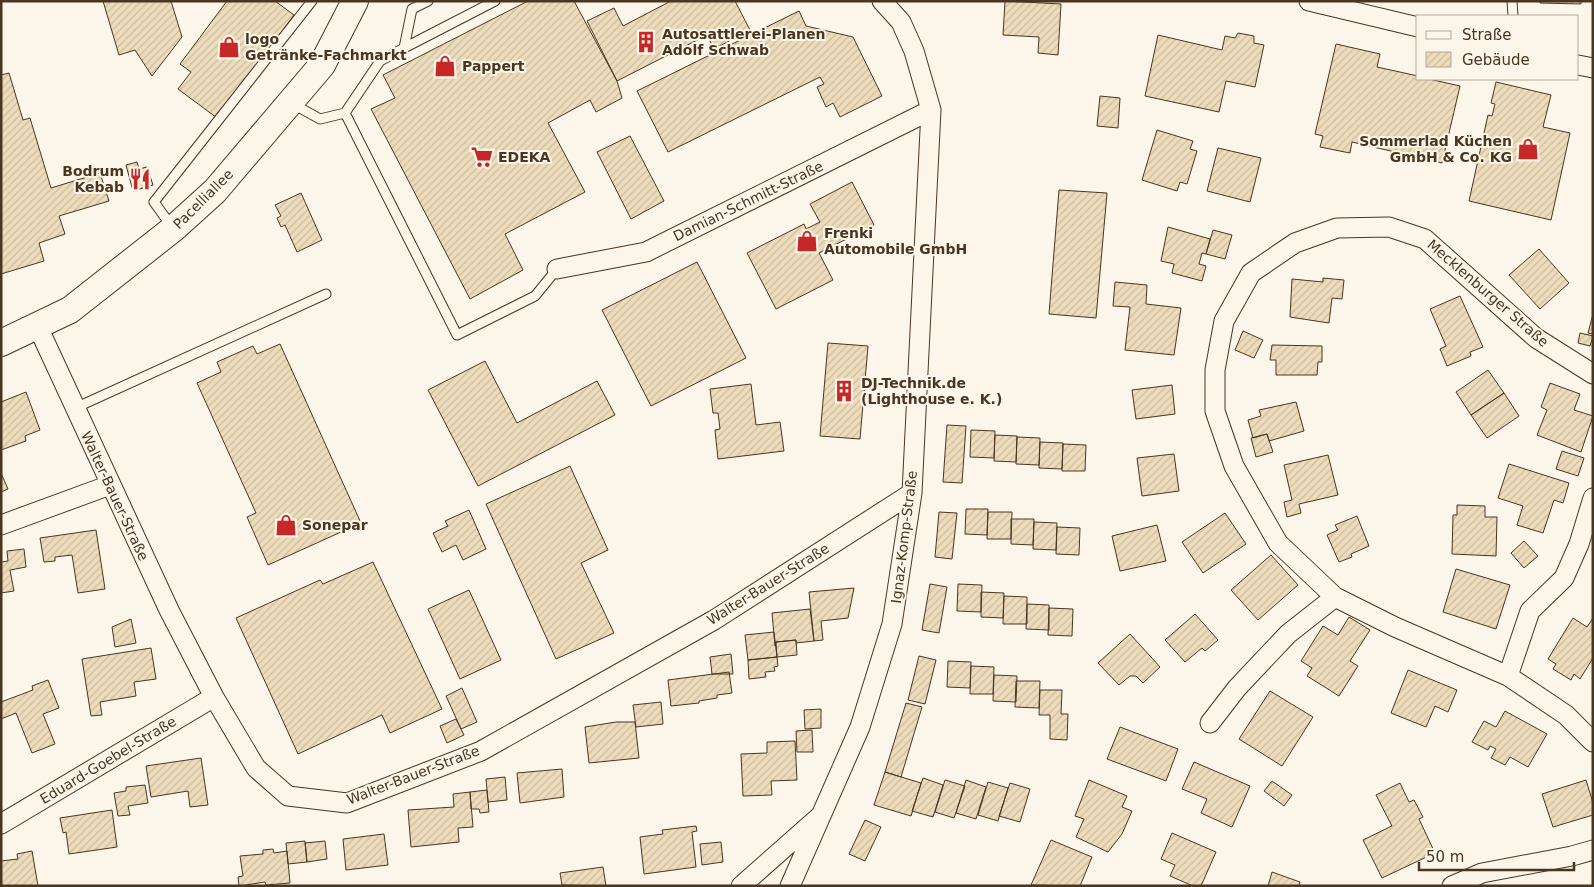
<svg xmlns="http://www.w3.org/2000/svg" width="1594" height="887" font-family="'DejaVu Sans',sans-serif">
	<defs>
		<pattern id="building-hatch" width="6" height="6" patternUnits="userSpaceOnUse" patternTransform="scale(1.25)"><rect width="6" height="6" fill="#ecdcbc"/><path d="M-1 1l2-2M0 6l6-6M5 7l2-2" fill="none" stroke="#ccbda1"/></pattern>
	</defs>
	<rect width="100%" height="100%" fill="#fbf6e9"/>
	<path fill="url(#building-hatch)" stroke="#4a3520" d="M103 1H171L182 37 152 76 135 50 119 55Z
		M227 1H275L294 15 217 118 178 89 191 72 180 64Z
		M528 1H574L617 81 622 98 596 112 590 100 548 123 585 192 505 234 523 270 470 299 371 109 395 98 383 75Z
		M671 1H735L750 30 714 49 707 35 617 81 587 21 614 8 623 26Z
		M1005 1 1061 4 1058 55 1038 53 1039 37 1003 35Z
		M1540 1H1581V4L1540 3Z
		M799 11 806 26 853 37 882 96 840 117 833 103 826 107 817 87 824 84 820 77 668 152 637 91Z
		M1238 33 1254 36V43L1264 45 1255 87 1226 81 1219 112 1145 96 1158 35 1222 50 1225 36 1235 38Z
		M1336 44 1380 54 1377 67 1418 76V79H1429L1460 86 1442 163 1352 142 1350 153 1320 147 1323 136 1315 134Z
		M9 73 23 120 30 118 51 188 100 173 109 201 59 216 65 234 39 243 44 261 1 274V75Z
		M1496 82 1551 95 1543 127 1570 133 1551 220 1469 201 1488 115 1492 116 1495 104 1491 103Z
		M1100 96 1120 98 1118 128 1097 126Z
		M1157 130 1193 141 1190 149 1197 151 1187 184 1180 182 1177 191 1142 180Z
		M630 136 664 201 631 219 597 152Z
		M1218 148 1261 158 1250 202 1207 191Z
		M137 162 139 169 147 167 153 185 133 191 126 165Z
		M852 182 874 225 819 253 833 280 776 309 747 253 804 224 806 229 820 222 810 204Z
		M1059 190 1107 193 1096 318 1049 314Z
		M301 193 322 240 297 252 285 225 281 227 277 218 281 216 275 205Z
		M1168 227 1210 239 1206 254 1202 253 1199 264 1206 266 1202 281 1172 273 1174 264 1161 261Z
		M1213 230 1232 235 1225 259 1206 254Z
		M1539 249 1569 283 1540 309 1509 275Z
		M697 262 746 358 651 406 602 310Z
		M1323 278 1344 280 1342 299 1332 298 1329 323 1290 317 1292 279 1323 282Z
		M1115 282 1147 285 1146 304 1181 308 1174 355 1125 350 1130 307 1113 306Z
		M1460 296 1483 347 1470 352 1471 356 1447 366 1440 349 1446 346 1430 309Z
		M1593 314V334L1588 333Z
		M1243 331 1263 340 1254 358 1235 350Z
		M1580 333 1593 336 1590 346 1578 343Z
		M828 343 868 346 860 439 820 436Z
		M280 344 361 523 268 565 247 517 256 513 197 383 221 372 217 362 253 346 257 354Z
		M1272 345 1322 346V362H1318L1317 375H1276V360H1270Z
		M485 361 517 423 597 381 615 415 478 486 428 390Z
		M1488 370 1504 393 1471 415 1456 392Z
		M1550 383 1580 394 1574 410 1593 416 1581 452 1537 435 1547 410 1541 407Z
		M751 384 756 425 780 422 784 451 718 459 715 430 720 429 718 413H713L710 389Z
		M1172 385 1175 414 1136 419 1132 390Z
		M26 392 40 430 25 436 26 441 1 450V402Z
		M1504 393 1519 416 1487 438 1471 415Z
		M1296 402 1304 431 1269 441 1267 434 1253 438 1248 420 1261 416 1259 410Z
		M947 425 966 426 962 483 943 482Z
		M971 430 995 431 994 458 970 457Z
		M1267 434 1273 452 1256 457 1251 438Z
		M995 435 1017 436 1016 462 994 461Z
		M1017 437 1040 438 1039 465 1016 464Z
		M1040 442 1063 443 1062 469 1039 468Z
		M1063 444 1086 445 1085 471H1062Z
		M1562 451 1584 458 1578 476 1556 469Z
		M1174 454 1179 491 1142 496 1137 458Z
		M1328 455 1338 495 1299 504 1301 513 1287 517 1284 502 1292 500 1284 465Z
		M1509 464 1569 483 1563 503 1554 500 1543 533 1517 525 1523 506 1498 498Z
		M570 466 608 550 581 563 614 633 556 659 486 504Z
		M1 473 8 489 1 492Z
		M1457 505 1485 506V517H1497L1496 556 1452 554 1453 515H1457Z
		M966 509H988L987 535 965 534Z
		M469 510 486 549 463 560 456 545 442 552 433 533 448 526 445 521Z
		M939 512 957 513 952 559 935 557Z
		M988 512H1012L1011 539H987Z
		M1225 513 1246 544 1203 573 1182 542Z
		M1357 516 1369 546 1351 554 1352 557 1339 562 1327 535 1338 530 1335 525Z
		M1011 519H1034L1033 545 1011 544Z
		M1034 522 1057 523 1056 550 1033 549Z
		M1157 525 1166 561 1120 571 1112 536Z
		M1057 527 1080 528 1079 555 1056 554Z
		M96 530 105 589 78 593 72 555 55 557V561L44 562 40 538Z
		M1524 541 1538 556 1524 568 1511 553Z
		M24 549 26 567 10 570 14 591 1 593V562L8 561 7 551Z
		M1271 555 1298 585 1258 620 1231 590Z
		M373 562 442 709 390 733 382 715 298 754 236 618 320 580 323 584Z
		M1456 569 1510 585 1496 629 1443 612Z
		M930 584 947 587 939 633 922 630Z
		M958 584 982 585 981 612 957 611Z
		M854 588 848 618 821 621 823 640 814 641 809 592Z
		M469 590 501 660 460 679 428 609Z
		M981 592 1004 593 1003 618 981 617Z
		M1004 596 1027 597V624H1003Z
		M1027 604 1049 605V630L1026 629Z
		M1049 608 1073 609 1072 636 1048 635Z
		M810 609 814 641 796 643V640L776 642 775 646 772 613Z
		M1195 614 1218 640 1205 651 1202 648 1185 662 1165 640Z
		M1349 617 1370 630 1350 661 1358 666 1339 696 1307 676 1312 668 1301 661 1323 626 1338 635Z
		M1573 618 1587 627 1593 618V658L1580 679 1574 674 1571 680 1553 669 1556 664 1548 659Z
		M131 619 136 643 115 647 112 627Z
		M774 632 777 657 748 660 745 635Z
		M1130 634 1160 667 1143 683 1136 676H1130L1119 685 1098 663Z
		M796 640 797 655 777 657 776 642Z
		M151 648 156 679 134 682 136 696 100 702 102 715 91 716 82 659Z
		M731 654 733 674H712L710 657Z
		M919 656 936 660 925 704 908 700Z
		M777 657 778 666 774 667 775 671 765 672 766 677 749 679 748 660Z
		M948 661 971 662 970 688 947 687Z
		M971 666 994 667 993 694H970Z
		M1408 670 1457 690 1448 712 1435 706 1426 727 1391 713Z
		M729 672 732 693 717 695V698L699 701V703L671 706 668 680Z
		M994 675 1017 676 1016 702 993 701Z
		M48 680 59 708 43 714 55 744 32 753 16 713 1 719V702L33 690 32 686Z
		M1016 681H1040L1039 708 1015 707Z
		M462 688 477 722 461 729 446 696Z
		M1040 690H1062L1061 714H1068L1067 740 1050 739V715H1039Z
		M1270 691 1313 717 1282 766 1239 739Z
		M661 702 663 724 636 727 633 705Z
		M906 703 922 707 901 777 885 772Z
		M821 709V728L805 729 804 710Z
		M1505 711 1547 734 1528 767 1510 757 1505 765 1491 758 1496 749 1490 746 1488 750 1472 742 1484 721 1496 727Z
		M456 719 464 735 447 743 440 726Z
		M616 722H635L639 758 589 763 585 727Z
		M1120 727 1178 749 1166 781 1107 759Z
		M812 730 813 752H797L796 731Z
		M795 741 797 780 771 781 772 795 743 796 741 754 767 753V742Z
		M201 758 208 805 190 807 188 791 151 797 146 766Z
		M1194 762 1250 786 1232 827 1201 813 1207 799 1182 789Z
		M562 769 564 797 520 803 517 773Z
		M885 772 921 783 911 816 874 805Z
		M505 777 507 800 488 802 486 779Z
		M923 778 943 785 933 817 912 811Z
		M945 780 965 786 954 818 935 812Z
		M966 780 986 787 976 819 956 813Z
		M1089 780 1127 796 1122 807 1132 811 1122 834 1108 852 1076 837 1084 819 1075 816Z
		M1586 780 1593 803V815L1553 827 1542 794Z
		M1272 781 1292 795 1284 806 1264 791Z
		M988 782 1008 788 998 821 978 815Z
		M1010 783 1030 789 1020 822 999 816Z
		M1400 783 1409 802 1414 800 1423 817 1419 819 1435 853 1382 878 1363 840 1392 826 1376 795Z
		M145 785 148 803 128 806 130 815 118 816 114 793 126 791V787Z
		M487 790 489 812 480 813 479 809H471L470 792Z
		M470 792 473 827 458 828 459 842 411 847 408 810 454 807 453 794Z
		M112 810 117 847 69 854 66 832 63 833 60 818Z
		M865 820 881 827 865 861 849 854Z
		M696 826 697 831 692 832 696 867 644 874 640 837 663 834 662 830Z
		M1172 833 1216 852 1201 886H1193L1170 876 1175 865 1161 859Z
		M384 834 388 865 346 870 343 839Z
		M1051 840 1092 857 1080 886 1031 885Z
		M305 841 307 862 288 864 286 843Z
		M325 841 327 859 307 862 305 843Z
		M721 842 723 862 702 865 700 844Z
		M273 849 274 853 287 851 290 883 266 885 265 882 239 886 238 877 243 876 240 856 263 854V850Z
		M32 851 38 886H1V861L18 859 17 854Z
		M603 867 606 886 562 885 560 873Z
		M1272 872 1300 882 1299 886H1268Z"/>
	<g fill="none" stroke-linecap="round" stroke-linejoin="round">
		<g stroke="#4a3520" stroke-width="11">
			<path id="service" d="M1512 1 1513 16
				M404 48 495 1
				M293 104 320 119 345 113 380 61 404 48 412 9 428 1
				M345 113 457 335 535 296 557 269
				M172 227 154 202 312 1
				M75 408 326 294"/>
		</g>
		<g stroke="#4a3520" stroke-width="21">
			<path id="minor" d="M1309 1 1418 27
				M1578 65 1593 68
				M557 269 646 252 931 110
				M38 327 169 610 214 697 256 768 288 796 347 803 481 751 714 620 912 493
				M1593 374 1536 338 1425 239 1389 227 1337 228 1295 243 1251 273 1224 321 1215 370V411L1234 466 1278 543 1335 597 1395 627 1508 676 1566 715 1593 742
				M1 525 110 485
				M1508 676 1530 611 1564 578 1579 544 1593 498
				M1210 723 1237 688 1288 634 1335 597
				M1 824 214 697
				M741 886 819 817
				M790 886 860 727 892 624 912 493 931 110 914 51 901 22 882 1
				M1452 886 1482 873 1572 856 1593 850"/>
		</g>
		<g stroke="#4a3520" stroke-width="28">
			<path id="secondary" d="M1 343 70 310 173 229 215 191 322 65 355 1"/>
		</g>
		<use href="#service" stroke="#fbf6e9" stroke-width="9"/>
		<use href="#minor" stroke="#fbf6e9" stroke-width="19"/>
		<use href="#secondary" stroke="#fbf6e9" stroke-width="26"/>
	</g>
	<defs>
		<g id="building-bare" transform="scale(1.725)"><path d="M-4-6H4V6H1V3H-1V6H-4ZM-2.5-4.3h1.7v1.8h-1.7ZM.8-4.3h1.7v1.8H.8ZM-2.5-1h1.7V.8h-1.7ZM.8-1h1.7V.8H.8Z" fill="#c62828" stroke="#fbf6e9" stroke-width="2.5" paint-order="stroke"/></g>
		<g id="shop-bare" transform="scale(1.725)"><path d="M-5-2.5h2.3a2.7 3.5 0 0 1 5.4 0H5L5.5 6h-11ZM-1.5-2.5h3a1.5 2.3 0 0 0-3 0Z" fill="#c62828" stroke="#fbf6e9" stroke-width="2.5" paint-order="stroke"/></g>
		<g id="supermarket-bare" transform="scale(1.725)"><path d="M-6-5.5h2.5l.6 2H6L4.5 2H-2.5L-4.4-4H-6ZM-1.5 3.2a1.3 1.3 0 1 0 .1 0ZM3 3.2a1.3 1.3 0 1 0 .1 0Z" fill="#c62828" stroke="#fbf6e9" stroke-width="2.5" paint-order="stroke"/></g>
		<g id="restaurant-bare" transform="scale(1.725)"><path d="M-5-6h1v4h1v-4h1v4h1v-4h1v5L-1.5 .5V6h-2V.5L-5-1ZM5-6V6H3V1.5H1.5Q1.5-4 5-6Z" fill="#c62828" stroke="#fbf6e9" stroke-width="2.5" paint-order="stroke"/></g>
	</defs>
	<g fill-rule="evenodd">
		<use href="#building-bare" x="646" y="42"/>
		<use href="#shop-bare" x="229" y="47"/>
		<use href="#shop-bare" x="445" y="66"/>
		<use href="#shop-bare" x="1528" y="149"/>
		<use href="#supermarket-bare" x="482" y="157"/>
		<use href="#restaurant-bare" x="140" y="179"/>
		<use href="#shop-bare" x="807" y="241"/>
		<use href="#building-bare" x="844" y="391"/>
		<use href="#shop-bare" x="286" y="525"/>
	</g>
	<g text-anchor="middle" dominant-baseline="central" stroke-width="4" stroke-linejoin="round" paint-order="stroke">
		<g font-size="14" font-weight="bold" fill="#4a3520" stroke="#fbf6e9" text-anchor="start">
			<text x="662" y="34">Autosattlerei-Planen<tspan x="662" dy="16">Adolf Schwab</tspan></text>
			<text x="245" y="39">logo<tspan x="245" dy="16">Getränke-Fachmarkt</tspan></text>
			<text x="462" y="66">Pappert</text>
			<text x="1512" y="141" text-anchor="end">Sommerlad Küchen<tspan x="1512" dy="16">GmbH &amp; Co. KG</tspan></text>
			<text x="498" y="157">EDEKA</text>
			<text x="124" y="171" text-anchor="end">Bodrum<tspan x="124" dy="16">Kebab</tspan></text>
			<text x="824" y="233">Frenki<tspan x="824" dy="16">Automobile GmbH</tspan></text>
			<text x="861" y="383">DJ-Technik.de<tspan x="861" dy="16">(Lighthouse e. K.)</tspan></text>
			<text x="302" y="525">Sonepar</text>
		</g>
		<g font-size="14" fill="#4a3520" stroke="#fbf6e9">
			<text transform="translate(203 199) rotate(-45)">Pacelliallee</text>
			<text transform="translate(748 201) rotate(-26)">Damian-Schmitt-Straße</text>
			<text transform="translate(1488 293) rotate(41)">Mecklenburger Straße</text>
			<text transform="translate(115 496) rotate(65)">Walter-Bauer-Straße</text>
			<text transform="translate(904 537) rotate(-83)">Ignaz-Komp-Straße</text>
			<text transform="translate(768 584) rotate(-32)">Walter-Bauer-Straße</text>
			<text transform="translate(108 760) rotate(-31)">Eduard-Goebel-Straße</text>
			<text transform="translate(413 775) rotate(-21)">Walter-Bauer-Straße</text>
		</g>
	</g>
	<rect width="1594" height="887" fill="none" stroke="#4a3520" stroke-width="5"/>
	<rect x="1416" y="15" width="162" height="65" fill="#fbf6e9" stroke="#b4a999"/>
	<rect x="1426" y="31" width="25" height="8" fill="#fbf6e9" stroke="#b4a999"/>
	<text x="1462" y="40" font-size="15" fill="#4a3520">Straße</text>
	<rect x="1426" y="52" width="25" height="15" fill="url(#building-hatch)" stroke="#b4a999"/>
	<text x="1462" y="65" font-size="15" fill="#4a3520">Gebäude</text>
	<path d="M1419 862v8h155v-8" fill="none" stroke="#4a3520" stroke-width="2.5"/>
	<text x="1426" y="862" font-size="15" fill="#4a3520" stroke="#fbf6e9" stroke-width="4" paint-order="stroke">50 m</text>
</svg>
